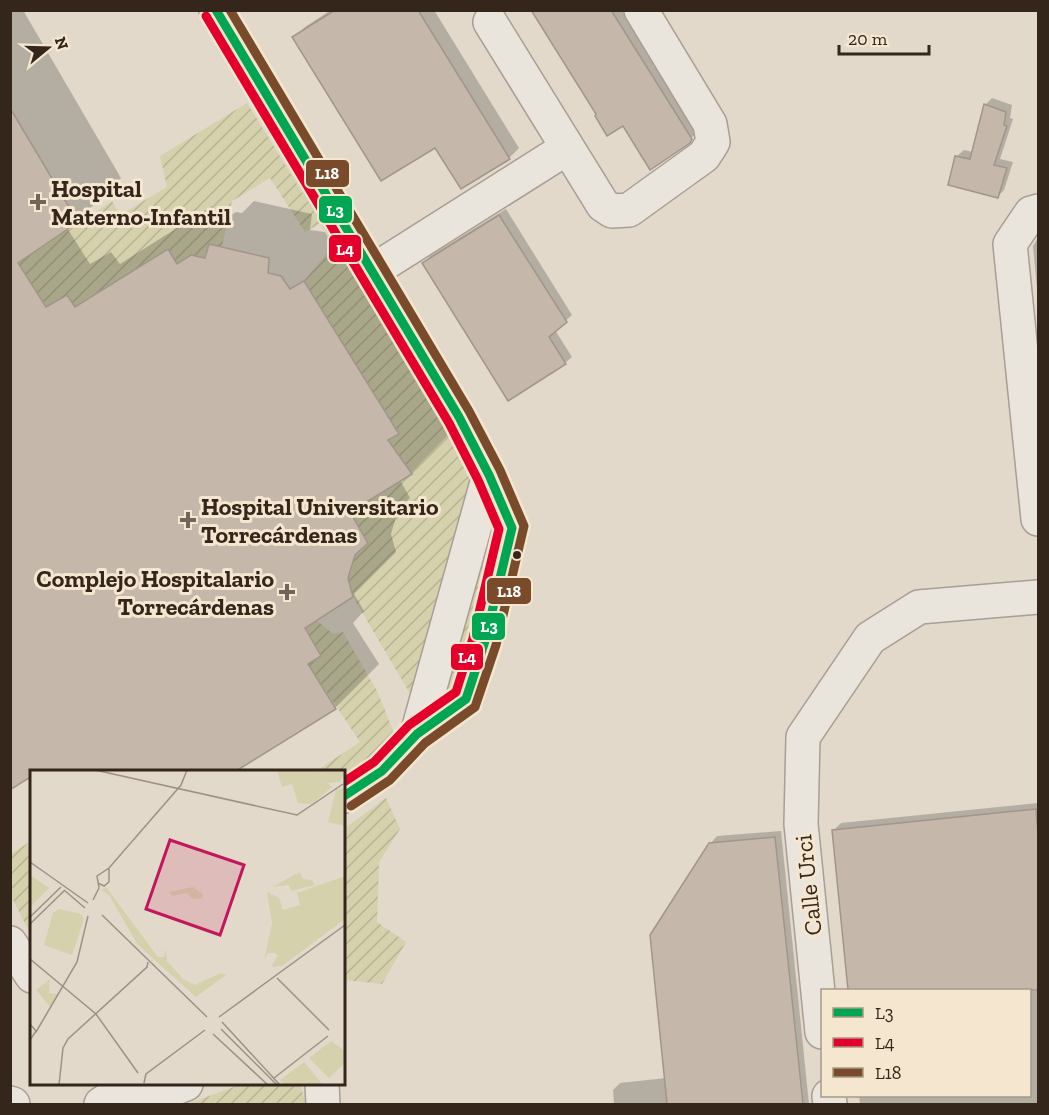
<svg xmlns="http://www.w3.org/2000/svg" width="1049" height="1115" font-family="'Zilla Slab',serif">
	<defs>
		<pattern id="garden-furrows" width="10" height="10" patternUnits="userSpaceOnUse" patternTransform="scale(1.5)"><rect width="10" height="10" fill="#d4d1ac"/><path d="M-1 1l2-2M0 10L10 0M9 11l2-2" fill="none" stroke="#b7b393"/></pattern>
	</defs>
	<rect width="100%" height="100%" fill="#e2d9ca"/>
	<path fill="url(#garden-furrows)" d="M247 103 321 223 305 232 270 178 232 201 222 247 209 244 205 258 191 255 177 264 168 249 75 307 67 295 46 307 18 263 112 201 120 215 167 187 160 156Z
		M347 229 512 528 466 699 415 702 353 597 348 578 355 555 350 512 411 474 388 440 399 433 304 281Z
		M309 614 333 634 343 632 377 691 396 738 344 781V772L316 771 360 742 308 664 321 656 300 620Z
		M386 798 400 829 379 862 377 922 406 942 382 984 346 980V1013H344V829Z
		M31 841V935L11 896V854Z
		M242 1084H300L306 1104H187Z"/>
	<path fill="#0003" d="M10 10H23L121 178 77 221 67 228 90 264 111 252 120 264 212 206 221 221 236 212 242 213 254 201 312 214 310 230 325 232 334 247 348 238 454 429 411 473 400 480 410 498 398 510 391 534 396 552 354 594 364 611 353 623 379 664 335 708 233 772H56L50 763 36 772H32L10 788Z
		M331 10H434L519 148 509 158 436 145 294 37 305 27Z
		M532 10H628L702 128 691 138 623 124 598 114Z
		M992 98 1012 105 1010 118 1013 119 1000 159 1013 162 1004 190 997 197 950 184 957 156 964 150 973 152 985 105Z
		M506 209 572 315 555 330 572 357 565 363 424 263 430 256Z
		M1038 238V299L1033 246Z
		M1038 803V1104H860L859 1096H1030V990H849L833 831 841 823Z
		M781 831 809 1104H614L613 1090 620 1083 666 1078 710 844 717 836Z"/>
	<path fill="#c6b7ab" stroke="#a2958a" stroke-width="1.5" d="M335 10H418L510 159 461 189 435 148 381 181 292 37Z
		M531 10H611L692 139 690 143 650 170 623 126 607 136 595 116 596 114Z
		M984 104 1006 112 1004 125 1007 126 994 165 1007 168 998 198 948 185 955 156 970 159Z
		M10 108 78 222 18 263 46 307 67 295 75 307 168 249 177 264 191 255 205 258 209 244 269 258 268 273 281 276 290 289 304 281 399 434 388 440 412 474 350 512 368 543 355 555 348 578 353 597 305 628 321 656 308 664 336 709 236 771H32V776L10 790Z
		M499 215 567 322 549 337 566 364 508 401 422 263Z
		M1036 809 1038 833V990H848L832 830Z
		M775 837 803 1104H667L650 935 709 843Z"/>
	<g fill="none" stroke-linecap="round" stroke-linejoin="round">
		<g stroke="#a79e94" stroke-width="36">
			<path id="minor" d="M216 10 371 272 459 417 489 475 512 528 485 641 466 699 417 734 382 771 344 796
				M490 22 603 205 612 211 629 210 704 156 713 142 710 124 641 10
				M1038 211 1031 213 1010 244 1038 519
				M371 272 567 148
				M417 734 489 475
				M10 943 32 976
				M822 1032 801 824 803 737 870 638 919 607 1038 597
				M322 1084 323 1104
				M829 1096 830 1104
				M10 1103 13 1104
				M101 1104 112 1097C145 1103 156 1096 186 1084"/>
		</g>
		<use href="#minor" stroke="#eae5dc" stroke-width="33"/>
		<g stroke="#f4e6cf" stroke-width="14">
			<path id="bus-1" d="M216 10 459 417 489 475 512 528 485 641 466 699 417 734 382 771 344 796"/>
		</g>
		<g stroke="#f4e6cf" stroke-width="14">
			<path id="bus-2" d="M206 16 449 423 478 480 499 529 473 638 456 692 409 725 374 762 344 782"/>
		</g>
		<g stroke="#f4e6cf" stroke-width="14">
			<path id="bus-3" d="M230 10 469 411 500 470 524 526 496 645 475 707 425 743 390 780 351 806"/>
		</g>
		<use href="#bus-1" stroke="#00a651" stroke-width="9"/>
		<use href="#bus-2" stroke="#e4002b" stroke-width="9"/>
		<use href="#bus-3" stroke="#7a4b2a" stroke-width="9"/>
	</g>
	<g fill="#726559" stroke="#f4e6cf" stroke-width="2">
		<path d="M35 193h6v6h6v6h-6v6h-6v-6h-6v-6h6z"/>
		<path d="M185 511h6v6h6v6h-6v6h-6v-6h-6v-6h6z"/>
		<path d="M284 583h6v6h6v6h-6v6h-6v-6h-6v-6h6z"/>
	</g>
	<circle fill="#35261c" stroke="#f4e6cf" stroke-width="2" cx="517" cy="555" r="5"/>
	<g text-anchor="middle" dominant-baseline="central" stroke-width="6" stroke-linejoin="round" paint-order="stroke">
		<g font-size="24" font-weight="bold" fill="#35261c" stroke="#f4e6cf" text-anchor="start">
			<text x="51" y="188">Hospital<tspan x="51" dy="28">Materno-Infantil</tspan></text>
			<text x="201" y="506">Hospital Universitario<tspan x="201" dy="28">Torrecárdenas</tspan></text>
			<text x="274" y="578" text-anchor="end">Complejo Hospitalario<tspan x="274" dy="28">Torrecárdenas</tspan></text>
		</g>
		<g font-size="24" fill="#35261c" stroke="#f4e6cf">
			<text transform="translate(808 885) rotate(-96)">Calle Urci</text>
		</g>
	</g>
	<g transform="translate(30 770)">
		<rect width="315" height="315" fill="#e2d9ca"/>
		<path d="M247 0H315V7L314 3 310 12 298 13 302 17 282 34 268 33 262 14 252 17ZM312 18 314 21 315 56 298 52 306 20ZM270 102 273 109 282 110 285 115 261 121 259 115 242 117ZM0 105 19 118 0 137ZM315 106V149L252 196 241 197 248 185 244 183H238L234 191 242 153 237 122 249 128 253 140 270 135 267 123ZM76 117 128 187H134L136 179 137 191 153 209 165 215 191 203 196 205 166 227 108 175 79 125 71 120ZM20 209 19 223 28 224 20 237 6 220ZM301 271 315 281V293L299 308 279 288ZM274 292 293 315H254L250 310Z" fill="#d4d1ac"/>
		<path d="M163 117 173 124 172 128 162 129 157 123 142 126 139 122Z" fill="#d4d1ac"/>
		<path d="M29 139 51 144 54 149 42 185 14 175 23 143Z" fill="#d4d1ac"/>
		<path fill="none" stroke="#9d9184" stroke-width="1.5" d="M65 0 267 45 313 14M0 92 58 133M68 113 74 116 79 112V98M34 120 55 138M63 130 69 118 67 106 79 98 151 15 157 0M72 145 177 247M0 147 31 117M0 154 35 120M0 189 66 244 108 303M247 208 299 260M189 247 315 155M192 252 250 315M0 254 6 261 0 270M191 259 247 315M6 262 47 192 58 146M183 264 238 315M244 308 298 266M114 313 116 304 175 260M29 315 33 278 38 269 117 197 118 192"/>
		<path fill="#c2185b" fill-opacity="0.15" stroke="#c2185b" stroke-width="3" d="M140 70 214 95 190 165 116 139Z"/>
		<rect width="315" height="315" fill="none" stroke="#35261c" stroke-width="3"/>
	</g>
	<g stroke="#f4e6cf" stroke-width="2">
		<rect x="305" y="159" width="45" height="29" rx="6" fill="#7a4b2a"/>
		<rect x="318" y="195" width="35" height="29" rx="6" fill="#00a651"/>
		<rect x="328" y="234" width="34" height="29" rx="6" fill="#e4002b"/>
		<rect x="486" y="577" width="46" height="28" rx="6" fill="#7a4b2a"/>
		<rect x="471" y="612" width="35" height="29" rx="6" fill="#00a651"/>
		<rect x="450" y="643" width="34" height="28" rx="6" fill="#e4002b"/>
	</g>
	<g font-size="16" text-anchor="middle" font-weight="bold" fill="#fff">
		<text x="327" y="179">L18</text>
		<text x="335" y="216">L3</text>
		<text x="345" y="255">L4</text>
		<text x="509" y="597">L18</text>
		<text x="489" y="632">L3</text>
		<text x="467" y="663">L4</text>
	</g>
	<rect width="1049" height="1115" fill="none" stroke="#35261c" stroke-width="24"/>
	<rect x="821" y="989" width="210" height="108" fill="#f4e6cf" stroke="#a89987" stroke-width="1.5"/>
	<rect x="833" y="1008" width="30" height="9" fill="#00a651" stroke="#a89987" stroke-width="1.5"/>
	<text x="875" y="1019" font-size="18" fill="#35261c">L3</text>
	<rect x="833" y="1038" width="30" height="9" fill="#e4002b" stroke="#a89987" stroke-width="1.5"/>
	<text x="875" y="1049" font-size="18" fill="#35261c">L4</text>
	<rect x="833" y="1068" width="30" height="9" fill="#7a4b2a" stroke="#a89987" stroke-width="1.5"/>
	<text x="875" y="1079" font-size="18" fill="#35261c">L18</text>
	<g transform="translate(48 48) rotate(71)" stroke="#f4e6cf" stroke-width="4.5" paint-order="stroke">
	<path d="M0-4.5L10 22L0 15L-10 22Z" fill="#35261c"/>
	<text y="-9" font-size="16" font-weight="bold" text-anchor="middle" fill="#35261c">N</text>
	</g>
	<path d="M839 45v9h90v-9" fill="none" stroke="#35261c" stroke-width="3"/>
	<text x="848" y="45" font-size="18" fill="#35261c" stroke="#f4e6cf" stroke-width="4.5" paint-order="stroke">20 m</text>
</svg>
